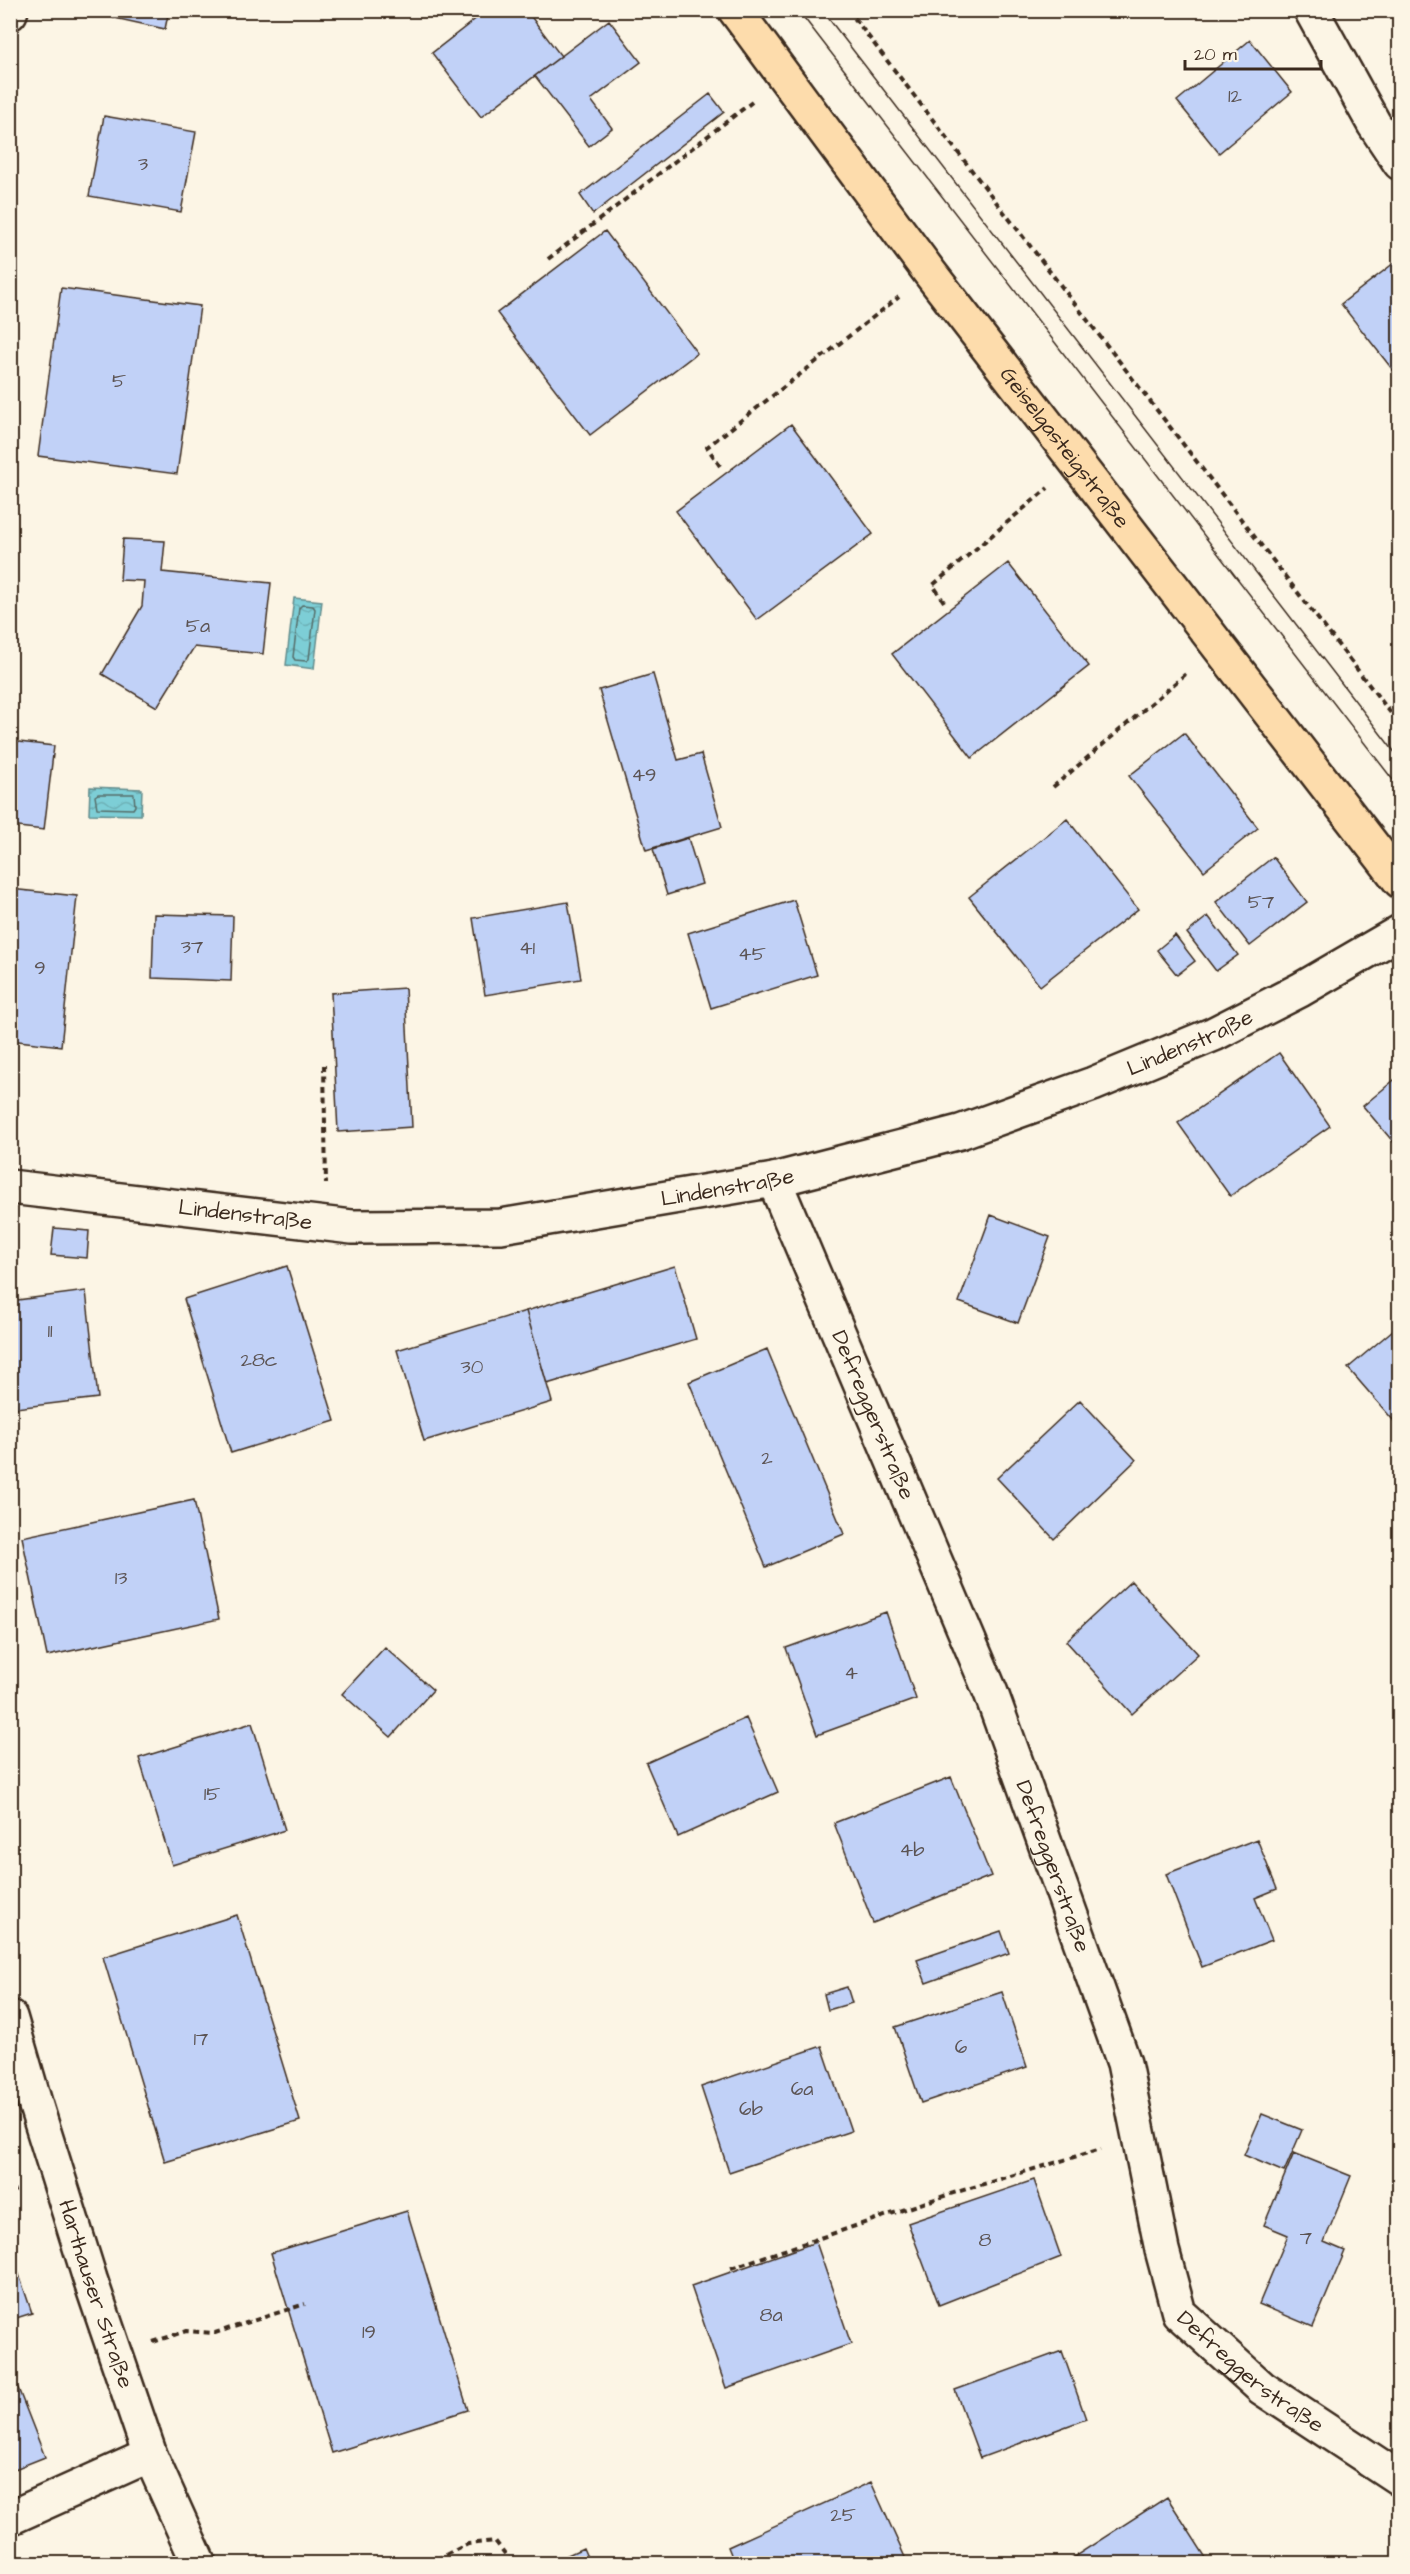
<svg xmlns="http://www.w3.org/2000/svg" width="1410" height="2574" font-family="'Architects Daughter',sans-serif">
	<defs>
		<pattern id="water-waves" width="16" height="10" patternUnits="userSpaceOnUse" patternTransform="scale(1.5)"><rect width="16" height="10" fill="#7dced6"/><path d="M0 5q4-4 8 0t8 0" fill="none" stroke="#6db1b7"/></pattern>
	</defs>
	<rect width="100%" height="100%" fill="#fcf5e5"/>
	<filter id="ink" filterUnits="userSpaceOnUse"><feTurbulence type="fractalNoise" baseFrequency=".0167" numOctaves="2"/><feDisplacementMap in="SourceGraphic" scale="12" xChannelSelector="R" yChannelSelector="G"/><feConvolveMatrix kernelMatrix="1 2 1 2 8 2 1 2 1" color-interpolation-filters="sRGB"/></filter>
	<g filter="url(#ink)">
		<path fill="url(#water-waves)" stroke="#638c8c" stroke-width="1.5" d="M294 598 322 601 314 669 286 665Z
			M90 787 142 789 141 815 89 814Z"/>
		<g fill="none" stroke-linecap="round" stroke-linejoin="round">
			<path stroke="#556c68" stroke-width="1.5" d="M302 605 313 606 315 609 309 659 306 661 295 660 293 657 299 608Z
				M98 794H134L135 806 133 809 97 808 95 796Z"/>
		</g>
		<path fill="#c1d1f7" stroke="#3b2a1e" stroke-width="1.5" d="M102 10H169L165 29 101 15Z
			M487 10H526L561 56 481 117 432 53Z
			M609 20 641 62 591 100 612 128 589 146 535 76Z
			M1250 40 1292 92 1219 153 1177 101Z
			M710 94 724 112 593 214 580 195Z
			M104 116 196 132 181 212 89 196Z
			M605 231 697 353 590 435 497 313Z
			M1394 263 1400 270V379L1341 304Z
			M61 288 200 306 177 474 38 456Z
			M791 424 873 534 757 620 676 511Z
			M123 539 165 541 162 572 271 583 263 654 194 647 157 707 102 674 142 606 144 581 120 580Z
			M1008 563 1089 666 972 758 892 654Z
			M653 674 678 760 701 754 722 827 646 850 599 690Z
			M1184 733 1258 828 1204 871 1129 776Z
			M10 741 54 746 44 830 10 826Z
			M1067 819 1138 909 1040 986 969 897Z
			M688 838 702 884 667 895 653 849Z
			M1273 857 1307 902 1250 946 1216 902Z
			M10 889 77 896 61 1046 10 1040Z
			M794 900 817 975 711 1008 688 933Z
			M568 902 581 979 485 995 473 918Z
			M154 914 233 916 231 981 152 978Z
			M1208 916 1238 955 1216 971 1187 933Z
			M1175 935 1195 961 1177 975 1157 950Z
			M405 988 412 1127 338 1132 331 993Z
			M1279 1053 1330 1126 1230 1196 1178 1123Z
			M1400 1075V1150L1363 1106Z
			M991 1215 1050 1237 1018 1323 959 1302Z
			M54 1228 89 1231 87 1258 51 1255Z
			M287 1266 335 1421 231 1453 184 1299Z
			M675 1266 696 1339 547 1384 526 1311Z
			M86 1291 98 1398 16 1408 10 1362V1301Z
			M526 1311 552 1402 424 1441 397 1350Z
			M1400 1324V1428L1348 1368Z
			M767 1349 844 1534 766 1567 689 1382Z
			M1080 1400 1136 1460 1054 1539 997 1478Z
			M194 1500 219 1619 47 1656 22 1537Z
			M1131 1581 1198 1654 1132 1714 1066 1641Z
			M886 1612 916 1699 817 1735 786 1648Z
			M385 1647 433 1690 391 1737 342 1694Z
			M746 1718 778 1792 678 1837 646 1763Z
			M252 1723 285 1830 172 1865 139 1758Z
			M951 1777 991 1876 873 1923 834 1823Z
			M1257 1839 1277 1889 1255 1898 1272 1940 1202 1967 1166 1874Z
			M237 1915 300 2121 165 2162 103 1957Z
			M1001 1931 1009 1953 926 1983 917 1960Z
			M847 1987 852 2003 828 2010 824 1994Z
			M1002 1992 1027 2067 921 2103 895 2027Z
			M822 2046 851 2131 729 2172 701 2087Z
			M1262 2114 1302 2130 1284 2172 1244 2155Z
			M1294 2153 1351 2176 1324 2242 1345 2251 1313 2327 1259 2304 1288 2235 1264 2225Z
			M1034 2180 1061 2257 939 2305 908 2223Z
			M407 2211 468 2410 332 2453 271 2253Z
			M816 2242 851 2344 726 2388 691 2286Z
			M10 2248 32 2313 10 2320Z
			M1062 2351 1086 2419 980 2458 955 2390Z
			M18 2388 45 2457 10 2471V2391Z
			M871 2482 908 2564H735L728 2547Z
			M1167 2497 1210 2564H1063Z
			M583 2548 590 2564H548Z"/>
		<g fill="none" stroke-linecap="round" stroke-linejoin="round">
			<g stroke="#3b2a1e" stroke-width="38">
				<g id="minor">
					<path d="M1311 10 1374 124 1400 163"/>
					<path d="M10 13 11 10"/>
					<path id="s1" d="M774 1180 991 1693 1124 2063 1162 2250 1179 2313 1262 2388 1400 2479"/>
					<path id="s2" d="M10 1187 352 1227 501 1226 774 1180 960 1132 1093 1084 1214 1034 1300 990 1400 932"/>
					<path id="s3" d="M10 2017 35 2103 90 2279 150 2455 199 2564"/>
					<path d="M10 2518 150 2455"/>
				</g>
			</g>
			<g stroke="#3b2a1e" stroke-width="38">
				<g id="major">
					<path id="s4" d="M735 10 930 273 1400 881"/>
				</g>
			</g>
			<path stroke="#3b2a1e" stroke-width="4" stroke-dasharray="6 4.5" stroke-linecap="butt" d="M848 10 1400 725
				M548 259 752 102
				M720 466 707 447 899 297
				M944 602 933 585 1048 488
				M1053 787 1188 672
				M324 1065 326 1184
				M10 2192 20 2189
				M731 2268 947 2195 1101 2149
				M153 2342 186 2331 215 2333 305 2304
				M427 2564 468 2544 495 2541 513 2564"/>
			<use href="#minor" stroke="#fcf5e5" stroke-width="33"/>
			<use href="#major" stroke="#fddcac" stroke-width="33"/>
			<path stroke="#3b2a1e" stroke-width="1.5" d="M798 10 1400 789
				M822 10 1400 759"/>
		</g>
	</g>
	<g text-anchor="middle" dominant-baseline="central" stroke-width="4.5" stroke-linejoin="round" paint-order="stroke">
		<g font-size="20" fill="#5c5454">
			<text x="1235" y="96">12</text>
			<text x="143" y="164">3</text>
			<text x="119" y="381">5</text>
			<text x="198" y="626">5a</text>
			<text x="644" y="775">49</text>
			<text x="1261" y="902">57</text>
			<text x="192" y="947">37</text>
			<text x="527" y="948">41</text>
			<text x="752" y="954">45</text>
			<text x="40" y="968">9</text>
			<text x="50" y="1331">11</text>
			<text x="259" y="1360">28c</text>
			<text x="472" y="1367">30</text>
			<text x="767" y="1458">2</text>
			<text x="121" y="1578">13</text>
			<text x="851" y="1673">4</text>
			<text x="212" y="1794">15</text>
			<text x="912" y="1850">4b</text>
			<text x="201" y="2039">17</text>
			<text x="961" y="2047">6</text>
			<text x="802" y="2089">6a</text>
			<text x="751" y="2109">6b</text>
			<text x="1306" y="2238">7</text>
			<text x="985" y="2240">8</text>
			<text x="771" y="2315">8a</text>
			<text x="369" y="2332">19</text>
			<text x="843" y="2515">25</text>
		</g>
		<g font-size="22" fill="#3b2a1e" stroke="#fcf5e5">
			<text stroke="none"><textPath href="#s4" startOffset="548">Geiselgasteigstraße</textPath></text>
			<text stroke="none"><textPath href="#s2" startOffset="1209">Lindenstraße</textPath></text>
			<text stroke="none"><textPath href="#s2" startOffset="723">Lindenstraße</textPath></text>
			<text stroke="none"><textPath href="#s2" startOffset="237">Lindenstraße</textPath></text>
			<text stroke="none"><textPath href="#s1" startOffset="255">Defreggerstraße</textPath></text>
			<text stroke="none"><textPath href="#s1" startOffset="741">Defreggerstraße</textPath></text>
			<text stroke="none"><textPath href="#s3" startOffset="290">Harthauser Straße</textPath></text>
			<text stroke="none"><textPath href="#s1" startOffset="1299">Defreggerstraße</textPath></text>
		</g>
	</g>
	<rect width="1410" height="2574" fill="none" stroke="#fcf5e5" stroke-width="36"/>
	<rect x="18" y="18" width="1374" height="2538" fill="none" stroke="#3b2a1e" stroke-width="2" filter="url(#ink)"/>
	<path d="M1185 60v9h136v-9" fill="none" stroke="#3b2a1e" stroke-width="3"/>
	<text x="1194" y="60" font-size="18" fill="#3b2a1e" stroke="#fcf5e5" stroke-width="4.5" paint-order="stroke">20 m</text>
</svg>
